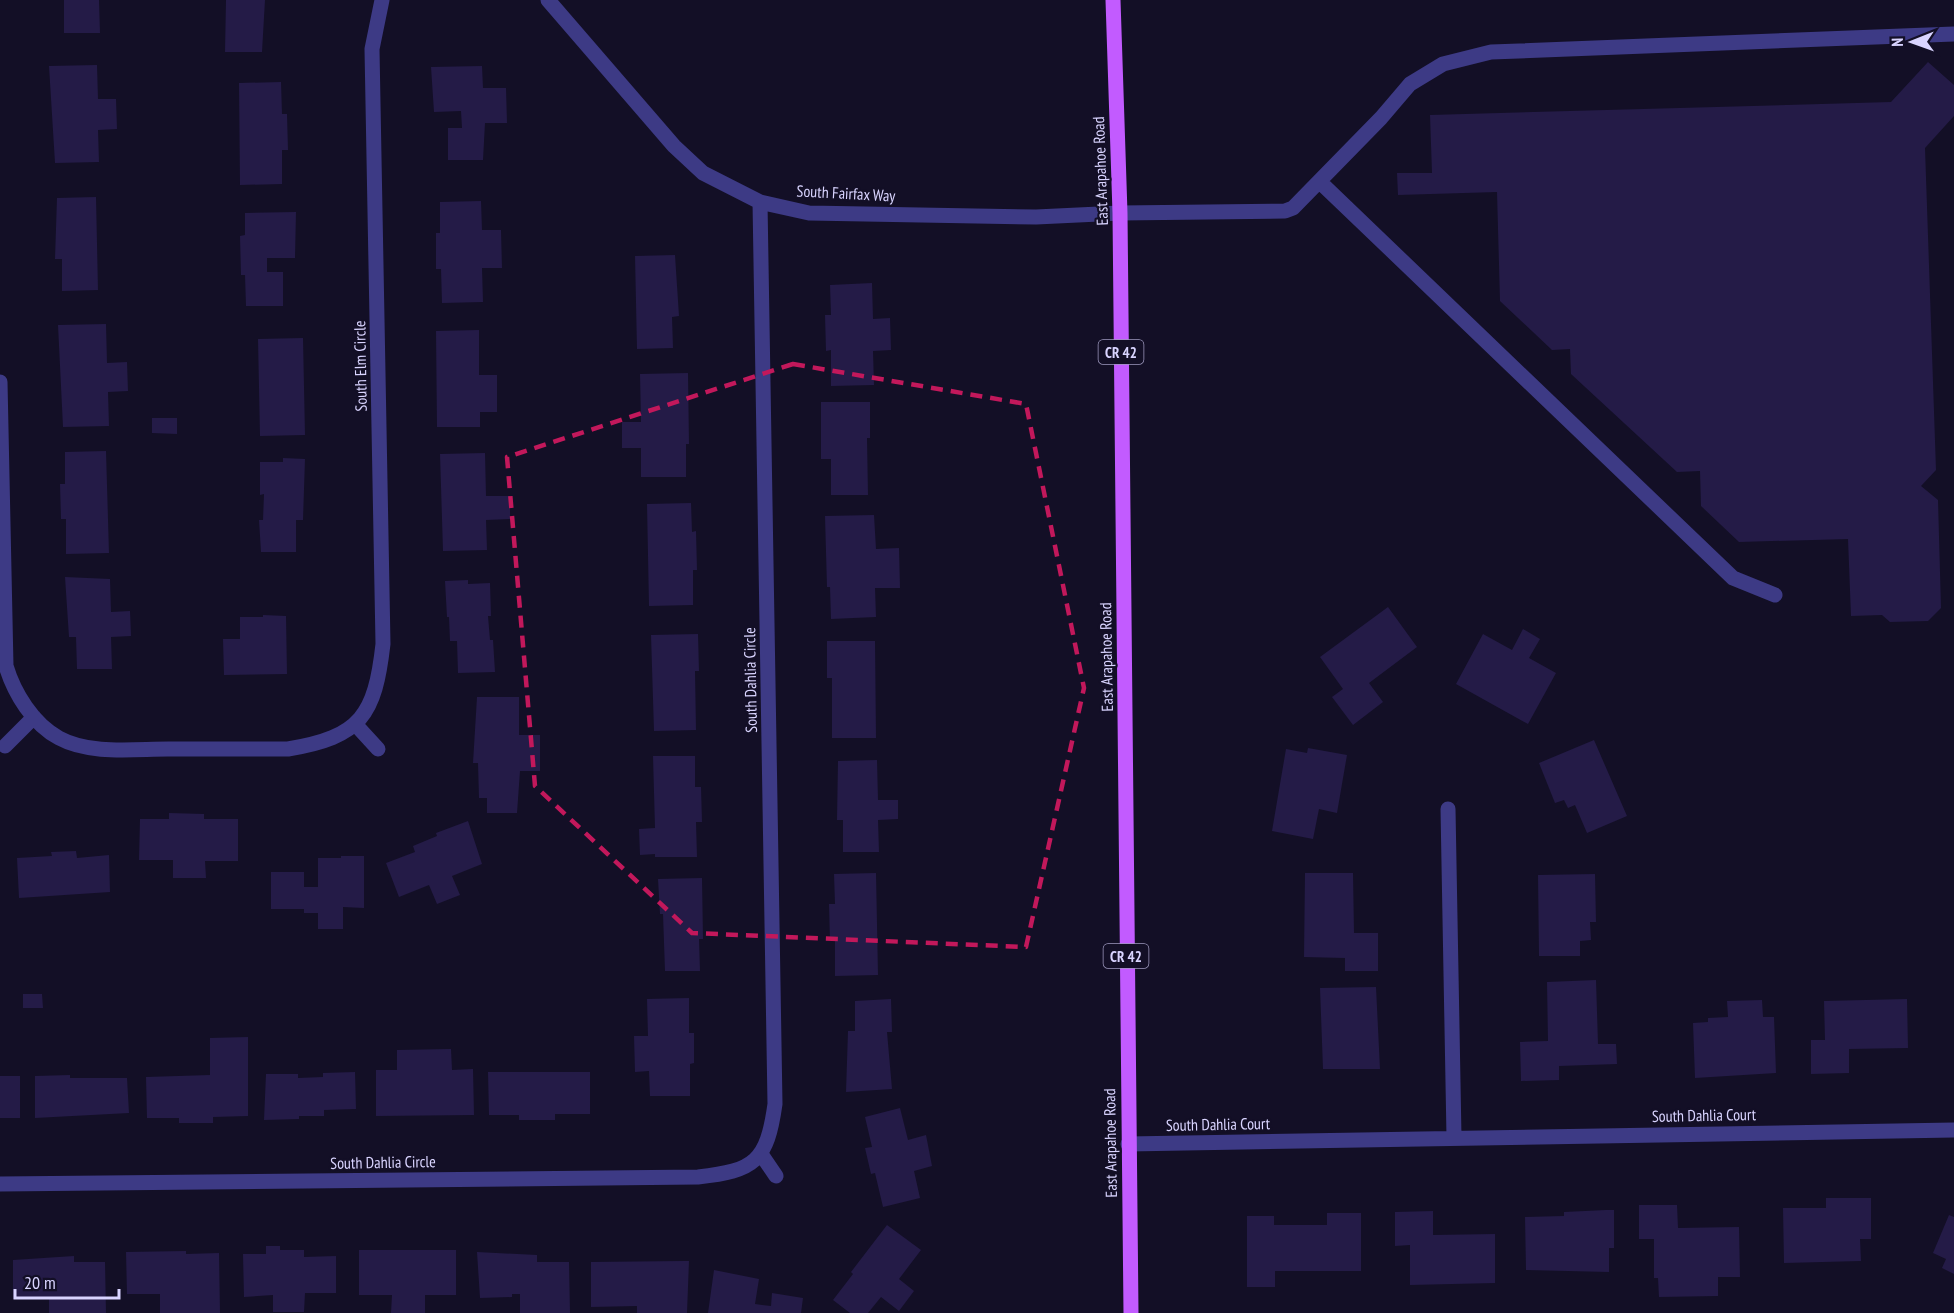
<svg xmlns="http://www.w3.org/2000/svg" width="1954" height="1313" font-family="'PT Sans Narrow',sans-serif">
	<rect width="100%" height="100%" fill="#130f26"/>
	<path fill="#241b47" d="M64 0H99L100 33H64Z
		M226 0H265L262 52H225Z
		M1928 62 1954 85V116L1925 148 1936 470 1921 486 1938 500 1941 608 1928 621 1890 622 1882 615 1851 616 1848 539 1739 542 1701 506 1700 471 1677 472 1571 374 1570 349 1552 350 1500 301 1497 192 1398 195 1397 173H1432L1430 115 1891 102Z
		M97 65 98 99H116L117 129 98 130 99 162 55 163 49 66Z
		M482 66 483 88H506L507 123H485L483 160H448V128H462L461 111 434 112 431 67Z
		M281 82 282 114H287L288 150H282V184L240 185 239 83Z
		M96 197 98 290 62 291V259H55L57 198Z
		M481 201 482 230H501L502 268H482L483 302 442 303 441 269H436V233H440V202Z
		M296 212 295 258H267V272H283V306H246L245 275H241L240 236 245 235V213Z
		M675 255 679 316 672 317 673 348 637 349 635 256Z
		M872 283 873 319 890 318 891 350 873 351 874 385 831 386V350L826 351 825 315H831L830 285Z
		M106 324 107 363 127 362 128 391 108 392 109 426 63 427 58 325Z
		M479 330V375H497V412H480V427H437L436 331Z
		M303 338 305 435 260 436 258 339Z
		M688 373 689 444H686V477H641V448H622V422H641L640 374Z
		M821 402H870V438H867L868 495H831V459H821Z
		M152 418H177V434L152 433Z
		M106 451 109 553 66 554V519H61L60 484H65V452Z
		M485 453 486 496H510V519L486 520 487 550 443 551 440 454Z
		M283 458 305 459 303 520H296V552H261L259 520H263L264 494 260 495V462H283Z
		M691 503 692 532 696 531 697 570H693V605L649 606 647 504Z
		M874 515 876 549 899 548 900 588H875L876 617 831 619 830 587H827L825 516Z
		M65 577 110 579 111 612 130 611 131 636 111 637 112 669H77L76 637H69Z
		M468 580V584L490 583 491 616H488L490 640H493L495 672 458 673 457 641H450L449 617H447L445 581Z
		M1388 607 1417 647 1369 683 1383 702 1353 725 1332 697 1343 689 1320 657Z
		M263 615 286 616 287 674 224 675 223 639H240V617H263Z
		M1523 629 1540 639 1529 658 1556 673 1528 724 1456 684 1483 634 1512 650Z
		M698 634 699 671H695L696 730 654 731 651 635Z
		M827 641H875L876 738H832V678H827Z
		M477 697H519V735H540V771H520L517 813H487V798H479L478 763H473Z
		M1594 740 1627 816 1587 833 1575 805 1568 808 1564 800 1555 803 1539 763Z
		M1308 748 1347 755 1337 813 1319 809 1313 839 1272 831 1286 749 1307 753Z
		M653 756H695V787H701L702 822H696L697 857H655V854L640 855 639 829 655 828Z
		M877 760 878 800H898V819L878 820 879 852H843V820H837L838 761Z
		M169 813 204 814V819H238V861H205L206 878H173V860H139L140 819H169Z
		M468 821 482 864 452 876 460 895 437 904 429 885 399 897 386 863 415 852 413 846 437 836 436 833Z
		M76 851 77 858 109 855 110 892 19 898 17 858 52 856 51 852Z
		M341 856H364V908L343 907V929H318V913H304V909H271V872H304V887H318V858H341Z
		M876 873 878 975 835 976V941H830L829 904H835L834 874Z
		M1305 873H1353L1354 933H1378V971H1345V958L1304 957Z
		M1595 874 1596 922H1590L1591 940 1580 941V956H1539L1538 875Z
		M702 878 703 939H699L700 971H665L663 914H660L658 879Z
		M1596 980 1598 1044H1616L1617 1064 1559 1066V1080L1521 1081 1520 1042 1548 1041 1547 982Z
		M1376 987 1380 1069H1323L1320 988Z
		M23 994H42L43 1008H23Z
		M689 998V1033H694V1063L690 1064V1096H650L649 1071 635 1072 634 1036H648L647 999Z
		M891 999 892 1032H887L892 1089 846 1092 848 1031H855V1001Z
		M1907 999 1908 1048 1849 1049V1073L1811 1074V1040H1825L1824 1001Z
		M1762 1000 1763 1017H1774L1776 1073 1695 1078 1693 1023 1708 1022V1018L1728 1017 1727 1001Z
		M248 1037V1116L213 1117V1123H179V1118H147L146 1077 210 1075V1038Z
		M451 1049 452 1070 473 1069 474 1115 376 1116V1070H397V1050Z
		M355 1072 356 1109 324 1110V1116H299V1119L264 1120 266 1074H298V1078L323 1077V1073Z
		M488 1072H590V1114H555V1120H519V1115H489Z
		M70 1075V1078H127L129 1113 35 1118V1076Z
		M0 1076H20V1118H0Z
		M900 1108 908 1140 926 1135 932 1166 914 1171 920 1198 883 1207 875 1173 871 1174 865 1148 872 1147 865 1117Z
		M1826 1198H1871V1239H1860L1861 1261 1784 1263 1783 1208H1826Z
		M1639 1205H1677L1678 1228 1739 1227 1740 1277H1718V1296L1659 1297 1658 1278H1654V1239H1639Z
		M1606 1210H1614V1248H1609V1272L1526 1270 1525 1217 1564 1216V1212Z
		M1433 1211V1235L1495 1234V1283L1410 1285V1245L1395 1246V1212Z
		M1327 1213H1361V1271H1275V1287H1247V1216H1274V1225H1327Z
		M1949 1215 1954 1217V1274L1942 1268 1946 1259 1933 1253Z
		M887 1225 921 1250 899 1279 914 1291 899 1311 881 1297 868 1313H850L833 1300 853 1274 851 1272Z
		M266 1246H280V1250H304V1257L336 1256V1293H305L304 1312H273V1295L244 1297 243 1254H266Z
		M359 1250H456V1295H425V1313H391L392 1295H359Z
		M186 1251V1254L219 1253 220 1313H160V1294H127L126 1252Z
		M477 1252 537 1255V1262H569L570 1313H520V1294H512V1297L480 1298Z
		M74 1256V1262H105L106 1313H49V1299H13V1260Z
		M683 1261H689L687 1313H637V1306L591 1307V1262Z
		M714 1270 759 1279 755 1304 771 1306 772 1293 803 1298 801 1313H708Z"/>
	<g fill="none" stroke-linecap="round" stroke-linejoin="round">
		<path stroke="#3d3a85" stroke-width="15" d="M1320 182 1733 578 1775 595
			M1120 213 1285 211 1293 208 1381 118 1410 84 1443 64 1491 52 1954 34"/>
		<path stroke="#3d3a85" stroke-width="15" d="M548 0 674 146 703 173 760 202 809 213 1036 217 1120 213
			M0 382 6 666C14 693 33 724 59 738 90 755 134 749 168 749 208 749 248 749 288 749 361 737 375 715 383 644L372 49 382 0
			M356 725 378 749
			M5 746 34 717
			M1448 809 1454 1137
			M1128 1144 1954 1130
			M761 1154 776 1176
			M0 1184 698 1177C755 1171 767 1161 775 1104L760 202"/>
		<path stroke="#c25bff" stroke-width="15" d="M1113 0 1120 213 1131 1313"/>
	</g>
	<path fill="none" stroke="#c2185b" stroke-width="4.5" stroke-dasharray="12 8" stroke-linejoin="round" d="M793 364 1026 404 1084 688 1026 947 692 933 535 786 507 457Z"/>
	<g text-anchor="middle" dominant-baseline="central" stroke-width="4.5" stroke-linejoin="round" paint-order="stroke">
		<g fill="#130f26" stroke="#9e99be" stroke-width="1.5">
			<rect x="1098.5" y="340" width="45" height="24" rx="4.5"/>
			<rect x="1103.5" y="944" width="45" height="24" rx="4.5"/>
		</g>
		<g font-size="15" font-weight="bold" fill="#d9d4ff">
			<text x="1121" y="352">CR 42</text>
			<text x="1126" y="956">CR 42</text>
		</g>
		<g font-size="16" fill="#d9d4ff" stroke="#130f26">
			<text transform="translate(1100 171) rotate(-92)">East Arapahoe Road</text>
			<text transform="translate(846 193) rotate(3)">South Fairfax Way</text>
			<text transform="translate(360 366) rotate(-91)">South Elm Circle</text>
			<text transform="translate(1106 657) rotate(-91)">East Arapahoe Road</text>
			<text transform="translate(750 680) rotate(-91)">South Dahlia Circle</text>
			<text transform="translate(1704 1115) rotate(-1)">South Dahlia Court</text>
			<text transform="translate(1218 1124) rotate(-1)">South Dahlia Court</text>
			<text transform="translate(1110 1143) rotate(-91)">East Arapahoe Road</text>
			<text transform="translate(383 1162) rotate(-1)">South Dahlia Circle</text>
		</g>
	</g>
	<g transform="translate(1912 42) rotate(269)" stroke="#130f26" stroke-width="4.5" paint-order="stroke">
	<path d="M0-4.5L10 22L0 15L-10 22Z" fill="#d9d4ff"/>
	<text y="-9" font-size="16" font-weight="bold" text-anchor="middle" fill="#d9d4ff">N</text>
	</g>
	<path d="M15 1289v9h104v-9" fill="none" stroke="#d9d4ff" stroke-width="3"/>
	<text x="24" y="1289" font-size="18" fill="#d9d4ff" stroke="#130f26" stroke-width="4.5" paint-order="stroke">20 m</text>
</svg>
